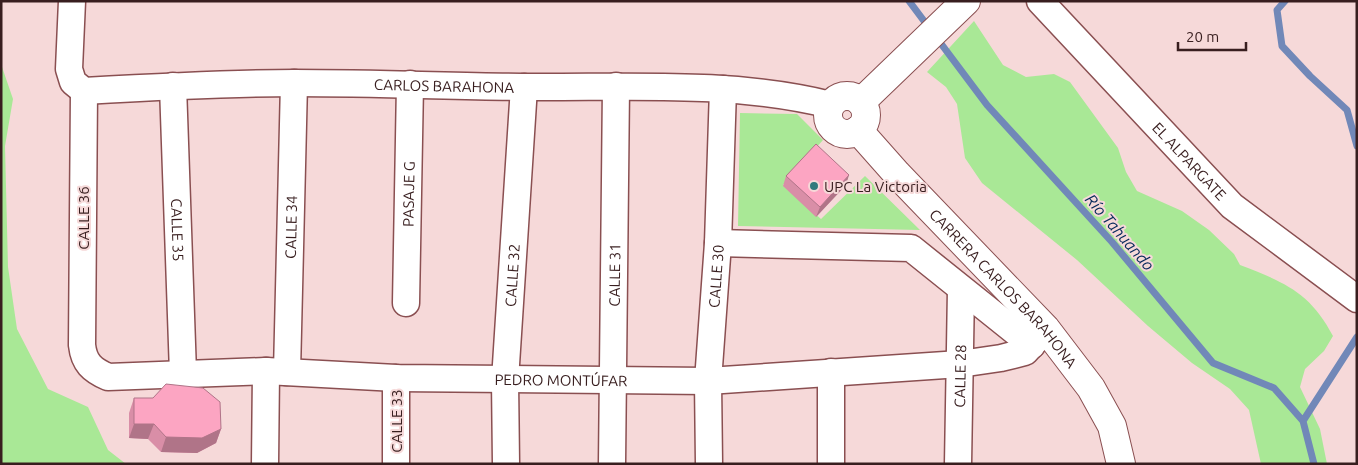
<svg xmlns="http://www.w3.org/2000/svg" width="1358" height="465" font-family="Ubuntu,sans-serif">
	<rect width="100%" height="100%" fill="#f6d9d9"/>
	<path fill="#a9e896" d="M974 21 1003 65 1026 77 1054 74 1070 82 1118 148 1126 172 1137 191 1182 211 1209 230 1234 254 1240 265C1284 282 1310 292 1333 336L1324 351 1305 369 1300 387 1320 429 1327 464H1261L1249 410 1230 389 1192 363 1148 326 1077 260 982 183 965 158 957 104 946 87 927 72Z
		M1 64 13 99 5 146 8 267 17 329 48 389 88 407 108 450 126 464H1Z
		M740 113 797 114 823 140 783 185 821 219 865 176 920 230 738 226Z"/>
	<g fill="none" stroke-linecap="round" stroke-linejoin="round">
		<path stroke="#7188b8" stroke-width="7" d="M909 1 930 29
			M1285 1 1277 10 1282 46 1310 76 1347 110 1357 146
			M936 37 987 105 1112 242 1213 363 1274 388 1303 421 1314 464
			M1303 421 1357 337"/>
		<g stroke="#8a4f51" stroke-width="29">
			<g id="minor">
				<path id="s1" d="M72 1 69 69 73 82 84 91C154 87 225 83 295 83 371 83 447 86 522 87 625 88 731 80 831 105"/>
				<path id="s2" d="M1040 1 1232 206 1357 299"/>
				<path id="s3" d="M173 86 183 373"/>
				<path id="s4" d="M84 91 82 345C84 363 92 370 108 377L266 371 396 378 708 381 960 364 1001 358 1025 352 1046 329"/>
				<path d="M718 243 911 248 1032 345"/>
				<path id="s5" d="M406 303 410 84"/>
				<path id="s6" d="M287 372 294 83"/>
				<path d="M396 378V464"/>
				<path d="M265 464 266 371"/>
				<path id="s7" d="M506 464 505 380 524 87"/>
				<path id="s8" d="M612 464 616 86"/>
				<path id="s9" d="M709 464 708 381 718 243 723 89"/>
				<path d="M831 464V372"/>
				<path id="s10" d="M958 464 961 289"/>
			</g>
		</g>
		<g stroke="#8a4f51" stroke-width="30">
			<g id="tertiary">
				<circle cx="847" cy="115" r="19"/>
				<path d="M861 102 966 1"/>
				<path id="s11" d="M858 130 897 174 1046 329 1091 388 1112 426 1121 464"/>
			</g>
		</g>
		<use href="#minor" stroke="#fff" stroke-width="26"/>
		<use href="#tertiary" stroke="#fff" stroke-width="28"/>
	</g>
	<path fill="#d98ea7" d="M786 176 846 185 816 217 783 186Z
		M134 398H153L221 429 216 443 197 453 161 452 148 439 129 438V413Z"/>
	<path fill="#b07488" d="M849 175 846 185 816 217 820 207Z
		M134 424H154L148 439 129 438Z
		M221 429 216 443 197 453 161 452 166 437Z"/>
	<path fill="#fca5c2" stroke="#b07488" d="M816 144 849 175 820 207 786 176Z
		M166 384 203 388 220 402 221 429 202 438 166 437 154 424H134V398H153Z"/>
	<circle fill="#317a7d" stroke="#f6d9d9" stroke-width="2" cx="814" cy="186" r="5"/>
	<g text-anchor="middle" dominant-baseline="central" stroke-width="4" stroke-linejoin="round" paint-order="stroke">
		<g font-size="15" fill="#381e1f" stroke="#f6d9d9">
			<text stroke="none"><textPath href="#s1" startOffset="456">CARLOS BARAHONA</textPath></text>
			<text stroke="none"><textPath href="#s2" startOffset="219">EL ALPARGATE</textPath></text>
			<text stroke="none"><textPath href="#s5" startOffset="109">PASAJE G</textPath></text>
			<text transform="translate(83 218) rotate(-90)">CALLE 36</text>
			<text stroke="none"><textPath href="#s6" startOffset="145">CALLE 34</textPath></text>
			<text stroke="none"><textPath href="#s3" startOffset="144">CALLE 35</textPath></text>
			<text stroke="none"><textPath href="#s7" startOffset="189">CALLE 32</textPath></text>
			<text stroke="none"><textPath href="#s8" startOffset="189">CALLE 31</textPath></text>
			<text stroke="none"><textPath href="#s9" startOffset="188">CALLE 30</textPath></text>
			<text stroke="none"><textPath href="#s11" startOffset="215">CARRERA CARLOS BARAHONA</textPath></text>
			<text stroke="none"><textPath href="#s10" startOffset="88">CALLE 28</textPath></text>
			<text stroke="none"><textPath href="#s4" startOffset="751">PEDRO MONTÚFAR</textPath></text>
			<text transform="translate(396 421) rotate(-90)">CALLE 33</text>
		</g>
		<g font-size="15" fill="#381e1f" stroke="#f6d9d9" text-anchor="start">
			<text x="824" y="186">UPC La Victoria</text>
		</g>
		<g font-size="16" font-style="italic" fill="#05285a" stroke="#f6d9d9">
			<text transform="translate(1120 232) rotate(49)">Río Tahuando</text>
		</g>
	</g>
	<rect width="1358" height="465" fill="none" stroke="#381e1f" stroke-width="5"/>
	<path d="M1178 42v8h68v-8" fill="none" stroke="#381e1f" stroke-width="2.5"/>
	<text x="1186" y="42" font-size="15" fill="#381e1f" stroke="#f6d9d9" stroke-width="4" paint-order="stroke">20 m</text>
</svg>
